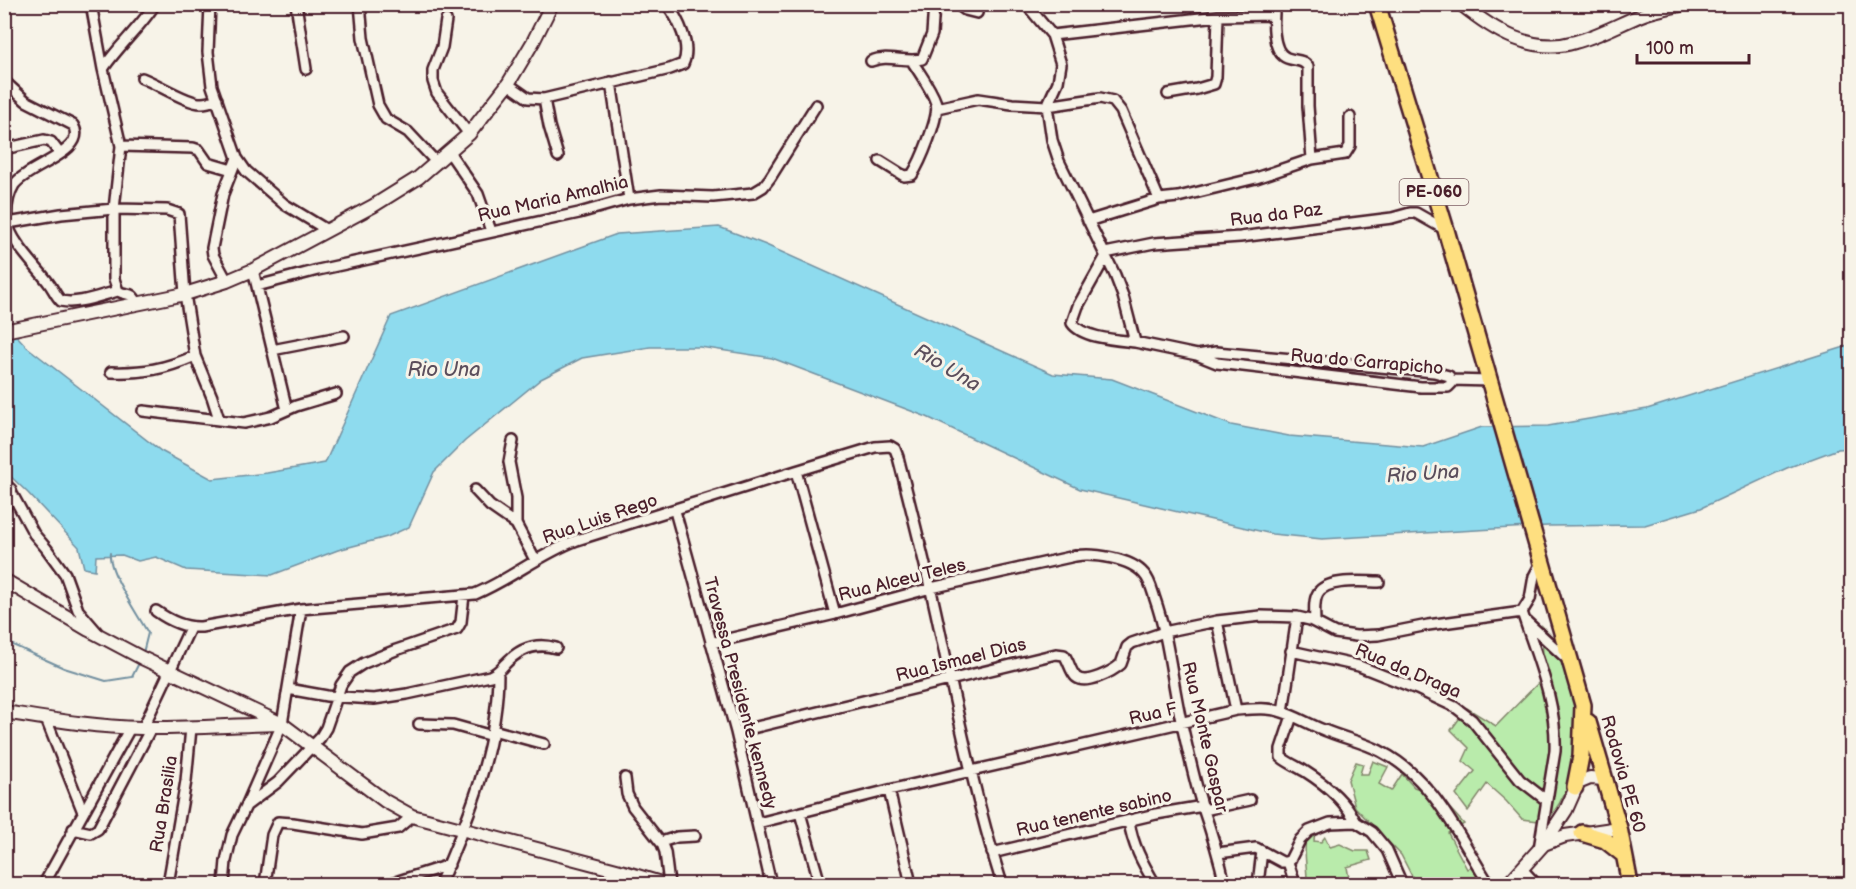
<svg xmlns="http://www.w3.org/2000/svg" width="1856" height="889" font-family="'Balsamiq Sans',sans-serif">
	<rect width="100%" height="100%" fill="#f7f3e8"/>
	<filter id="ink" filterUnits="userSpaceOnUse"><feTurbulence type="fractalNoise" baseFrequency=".0167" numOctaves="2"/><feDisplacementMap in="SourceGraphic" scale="12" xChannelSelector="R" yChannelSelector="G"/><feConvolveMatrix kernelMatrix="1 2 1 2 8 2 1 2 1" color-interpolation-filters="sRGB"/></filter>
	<g filter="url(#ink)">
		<path fill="#b9ebab" stroke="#82856b" stroke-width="1.5" d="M1542 626 1561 646 1579 703 1573 777 1559 804 1547 822 1522 819 1506 801 1487 784 1468 811 1456 795 1475 771 1463 761 1469 748 1451 730 1467 708 1496 726 1547 674 1543 658Z
			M1373 761 1388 767 1379 784 1391 791 1402 774 1414 787 1431 793 1445 803 1464 824 1448 833 1467 869 1476 863 1494 878 1487 884H1458L1445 879 1433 884H1416L1401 855 1355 807 1348 780 1356 762 1363 764 1360 774H1368Z
			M1315 830 1314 841 1321 842 1325 837 1330 847 1340 844 1355 851H1368L1371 860 1347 867 1350 884H1307C1308 872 1302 846 1307 837 1309 834 1313 833 1315 830Z"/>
		<path fill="#8edbee" stroke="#7390a0" stroke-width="1.5" d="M719 227 766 245 1053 374 1112 379 1231 425 1289 436 1423 447 1482 427 1548 426 1647 409 1851 345V448L1838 449 1787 468 1701 508 1645 525 1548 526 1322 539 1272 534 1080 489 927 417 772 358 700 347H650L582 358 541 379 465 441 434 472 409 527 387 537 338 550 272 575 186 570 156 557 138 561 122 555 96 556 95 570 84 568 79 547 28 493 5 471 4 322 27 347 161 451 212 479 267 473 325 463 391 316 617 234Z"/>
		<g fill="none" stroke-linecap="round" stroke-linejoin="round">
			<path stroke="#7390a0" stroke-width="2" d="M110 553C108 572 138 615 148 633L143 653
				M4 641 64 668 106 681 132 677 140 661"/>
			<g stroke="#4a1f2b" stroke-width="14">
				<path id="minor" d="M91 4 103 69 121 146 114 209V279L118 291C128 297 131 290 137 303
					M210 4 208 52 212 86 237 158 246 171 284 204 327 230
					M296 4 306 69
					M360 4 363 38 378 105 386 119 408 132 437 163
					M957 4 965 10 977 13
					M1026 4 1052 35 1061 64 1058 82 1047 106 1052 140 1059 161 1115 275 1123 296 1135 342 1197 355 1217 363 1421 387H1448L1452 383 1449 376 1434 372 1216 352 1197 355
					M1275 4C1273 18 1271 52 1287 58 1295 61 1303 59 1308 67V106L1312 159
					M446 20 442 47 433 70V81L437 93 469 134
					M1052 35 1218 16 1273 15
					M871 61C888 54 905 63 922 59L932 34 934 4
					M103 69C118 46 140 28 155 4
					M142 78C158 84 189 104 202 103 207 103 212 101 217 99
					M4 81 26 101 73 125C89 152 28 165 14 185 8 195 6 209 7 221 10 241 36 266 48 282 53 288 55 295 61 301 78 305 101 295 118 291
					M611 82 629 199
					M508 84 528 98 544 99 549 126 558 156
					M1168 94 1197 89 1214 84 1216 77 1218 16
					M544 99 670 69 683 64C692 46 678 19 667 4
					M937 108 978 99 1012 104 1047 106 1100 98 1113 101 1121 111 1159 199
					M121 146 193 148 199 150 208 163 232 170
					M4 149 44 140 51 142 60 154
					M449 152 478 194 491 231
					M880 161 904 176 912 175C920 163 940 116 936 103 931 88 920 74 912 61
					M1088 221 1159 199 1178 197 1256 178 1312 159 1345 154 1350 146V117
					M8 223 61 214 114 209 167 210 179 214 185 294 195 356 212 397 219 419
					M1105 253 1154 243 1240 237 1392 218 1410 213H1416L1446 230
					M1106 256 1078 306 1072 323C1082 338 1118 340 1135 342
					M253 270 287 410
					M227 281 213 255 212 248 223 194 237 158
					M257 286 318 270 579 213 629 199 661 195 713 197 753 193 763 187 770 178 816 105
					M272 350 344 336
					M111 372C144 373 165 369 195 356
					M1451 380 1490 381
					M143 411 244 423 271 417 296 406 336 394
					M513 441 509 462 516 498V524
					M796 471 835 614
					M10 490 34 534 46 548 65 574 78 610 97 632
					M475 490 490 506 516 524 535 560
					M675 511 736 732 771 884
					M156 611C170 621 184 628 201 627L301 609 475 594C511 579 540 554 577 540L796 471 875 447 890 446 895 449 898 457C912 512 926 566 938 622 957 710 975 799 1002 884
					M1522 612C1537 658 1557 702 1555 751L1539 849
					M1522 612 1530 599 1534 576 1542 561
					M1217 621 1236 710
					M1315 622C1315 613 1313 601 1318 593 1327 578 1364 582 1379 582
					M1527 622 1567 659
					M711 643 835 614 931 588 1075 556C1093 553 1131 558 1144 574 1150 580 1152 590 1155 599 1169 639 1172 683 1182 725 1188 751 1194 779 1202 805 1211 831 1219 857 1225 884
					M1291 651 1359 666 1417 689 1455 707 1472 720 1520 780 1546 800
					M288 689 327 696 374 699 407 694 490 676C497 673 500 670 505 664 519 649 536 642 556 648
					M1283 712 1297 617
					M1292 716 1281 749V757C1288 763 1298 767 1306 772 1325 784 1345 801 1356 822
					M46 719 83 812
					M419 724 453 725 492 736
					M143 728 190 628
					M493 730 544 744
					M736 732 1056 654 1064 655C1069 661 1070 671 1076 677 1086 686 1113 671 1121 664L1127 647 1132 643 1164 632 1217 621 1261 616 1297 617 1310 620 1335 633 1356 636 1378 635 1428 625 1522 612
					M625 778 627 794 633 807 662 844 665 852 669 884
					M889 790 911 884
					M246 806 278 782 320 738 326 728 341 685 350 672 364 663 396 650 457 629 461 622 464 595
					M1204 810 1250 800
					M800 813 820 884
					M1129 821C1132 844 1143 864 1155 884
					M758 823 889 790 1236 710C1251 709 1268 707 1282 712 1296 716 1310 725 1324 730 1343 738 1363 742 1380 751 1434 778 1458 836 1489 884
					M73 829 91 833 98 829 151 728
					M661 842 677 837 695 836
					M992 853 1156 814 1203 806
					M1218 853 1256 848 1282 862H1286L1290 860 1300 840 1309 831 1330 823 1356 822 1372 832 1387 850 1402 884
					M1288 862 1295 884
					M1522 869 1536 884
					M44 884 130 728
					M168 884 186 781 191 728
					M224 884 226 861 232 835 246 806 282 724 301 609
					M265 884 272 835 278 822 293 823 362 834 398 828 412 816
					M389 884 449 865
					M440 884C469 817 498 747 498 672
					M1258 884 1262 851"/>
			</g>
			<g stroke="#4a1f2b" stroke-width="16">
				<path id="tertiary" d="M1461 4C1493 30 1532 55 1575 42 1599 36 1621 23 1644 14 1657 9 1671 7 1685 4
					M4 331 185 294 227 281 253 270 373 206 418 178 469 134 508 84 533 42 552 4
					M4 485 10 490 4 507
					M4 580 89 630 142 658 282 724 385 801 412 816 624 872 664 884
					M4 712C49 719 95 727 141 728 187 729 232 725 278 724
					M1544 844 1565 836 1619 828
					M1508 884 1543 845 1566 810 1578 783 1590 778 1604 779"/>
			</g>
			<g stroke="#4a1f2b" stroke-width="20">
				<path id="primary" d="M1377 4 1446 230 1583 705 1581 756 1575 787
					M1588 722 1619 828 1630 884
					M1582 833 1605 840 1624 855"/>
			</g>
			<use href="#minor" stroke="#f7f3e8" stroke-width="9"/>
			<use href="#tertiary" stroke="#f7f3e8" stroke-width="12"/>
			<use href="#primary" stroke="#fedf80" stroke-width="15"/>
		</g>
	</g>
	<g text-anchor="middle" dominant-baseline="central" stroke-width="6" stroke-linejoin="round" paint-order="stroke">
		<rect fill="#f7f3e8" stroke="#7e5f64" stroke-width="1.5" x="1399.5" y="179" width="69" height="26" rx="4.5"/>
		<g font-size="16" font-weight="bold" fill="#4a1f2b">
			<text x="1434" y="192">PE-060</text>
		</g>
		<g font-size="18" fill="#4a1f2b" stroke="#f7f3e8">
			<text transform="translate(553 199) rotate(-13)">Rua Maria Amalhia</text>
			<text transform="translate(1276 215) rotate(-7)">Rua da Paz</text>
			<text transform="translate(1367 362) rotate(5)">Rua do Carrapicho</text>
			<text transform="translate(600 519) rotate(-19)">Rua Luis Rego</text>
			<text transform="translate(902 580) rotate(-14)">Rua Alceu Teles</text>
			<text transform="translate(961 660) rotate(-14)">Rua Ismael Dias</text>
			<text transform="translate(1408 671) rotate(23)">Rua da Draga</text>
			<text transform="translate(740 693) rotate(75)">Travessa Presidente kennedy</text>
			<text transform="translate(1153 714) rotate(-13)">Rua F</text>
			<text transform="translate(1205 737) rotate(77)">Rua Monte Gaspar</text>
			<text transform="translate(1623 774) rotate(74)">Rodovia PE 60</text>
			<text transform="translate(164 804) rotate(-81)">Rua Brasilia</text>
			<text transform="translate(1094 813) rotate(-13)">Rua tenente sabino</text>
		</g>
		<g font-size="20" font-style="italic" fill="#5b4e5c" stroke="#f7f3e8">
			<text transform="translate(947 368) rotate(31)">Rio Una</text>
			<text x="444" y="370">Rio Una</text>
			<text transform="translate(1423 474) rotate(-4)">Rio Una</text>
		</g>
	</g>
	<rect width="1856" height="889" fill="none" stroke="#f7f3e8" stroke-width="24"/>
	<rect x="12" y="12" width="1832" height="865" fill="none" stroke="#4a1f2b" stroke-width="2" filter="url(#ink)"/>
	<path d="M1637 54v9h112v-9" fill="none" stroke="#4a1f2b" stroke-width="3"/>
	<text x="1646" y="54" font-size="18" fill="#4a1f2b" stroke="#f7f3e8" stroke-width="4.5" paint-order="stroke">100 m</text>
</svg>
